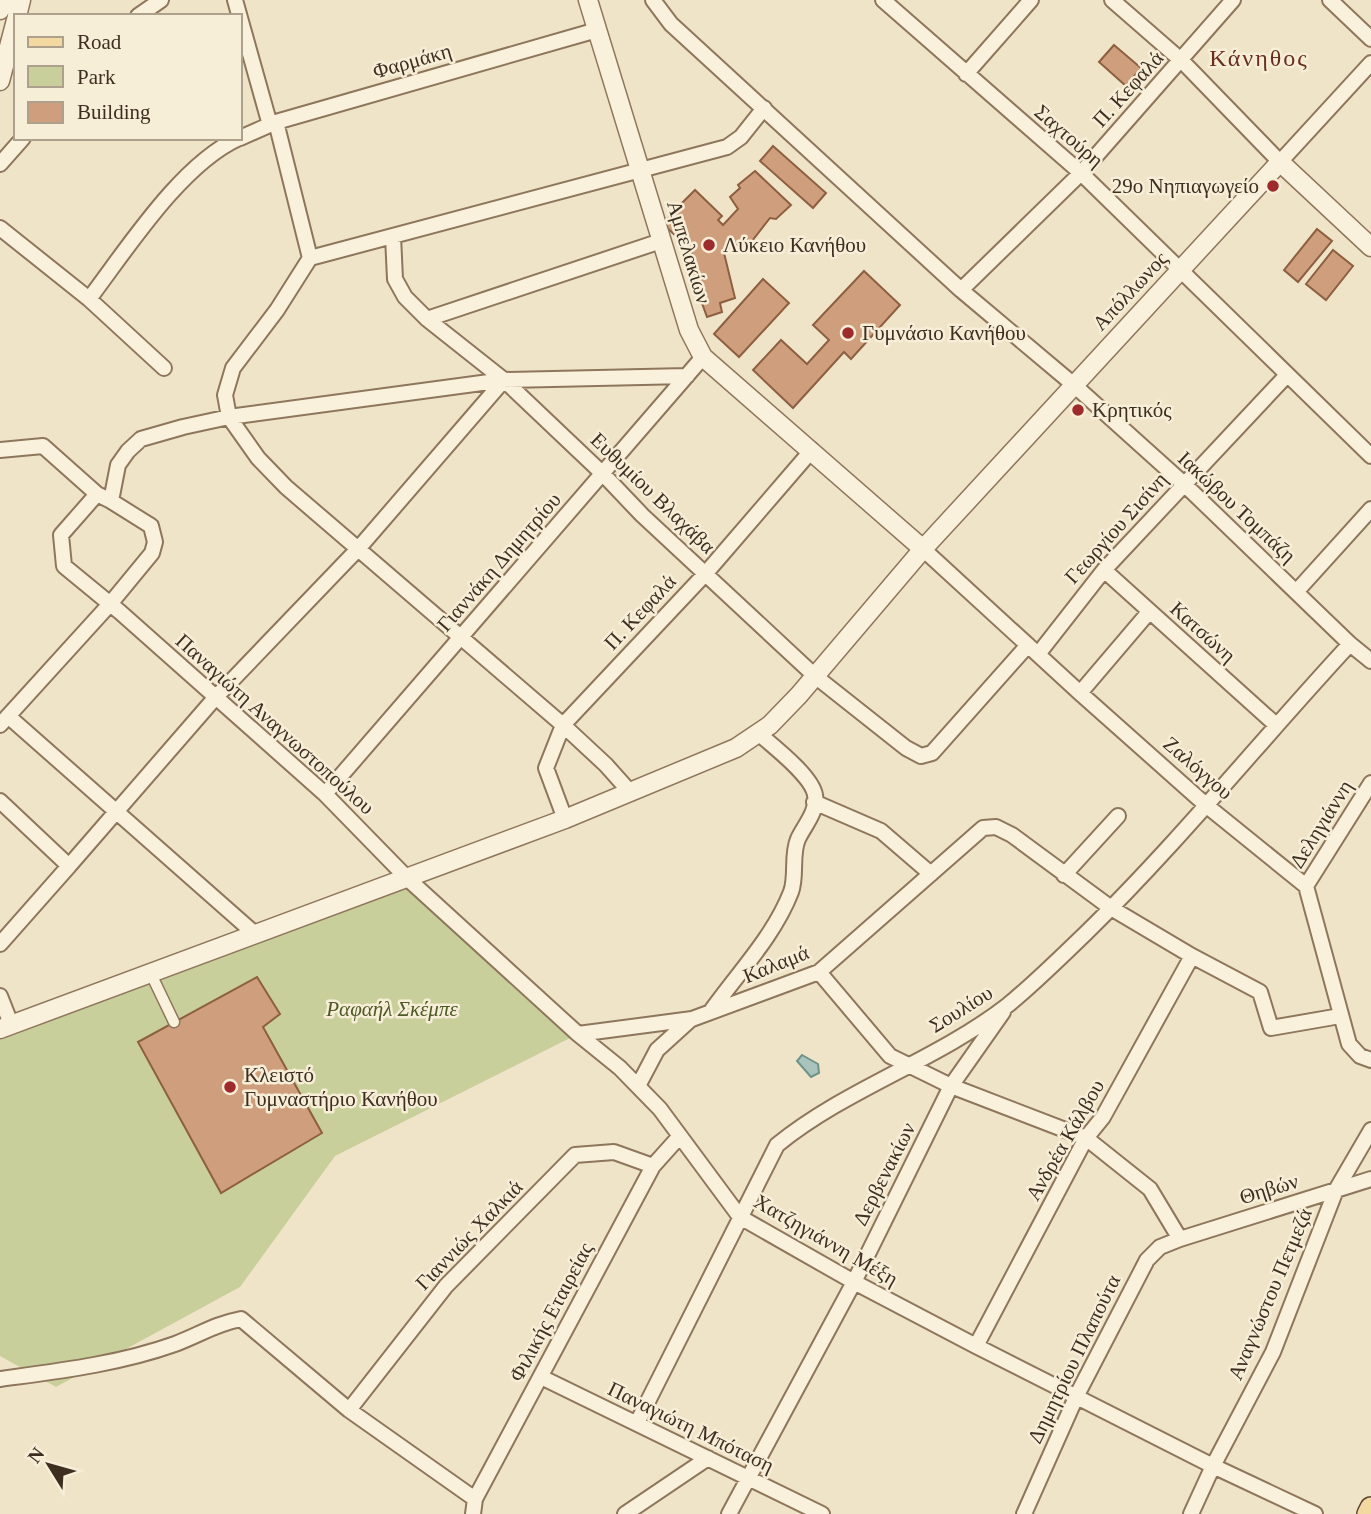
<svg xmlns="http://www.w3.org/2000/svg" width="1371" height="1514" font-family="Georgia,serif">
	<rect width="100%" height="100%" fill="#f0e4c8"/>
	<path fill="#c9cf9b" d="M408 879 578 1034 335 1156 240 1287 56 1387 0 1356V1029Z"/>
	<path fill="#a9c4bc" stroke="#6f938a" stroke-width="2" d="M802 1055 818 1064 819 1073 811 1077 797 1061Z"/>
	<path fill="#cf9f7d" stroke="#8d5f41" stroke-width="2" d="M1114 45 1141 68 1126 86 1099 62Z
		M773 146 826 193 813 208 760 161Z
		M755 171 791 205 776 219 770 218 745 250 733 242 724 253 735 298 720 303 722 312 707 317 687 262 694 259 689 248 664 225 672 213 695 190 722 216 718 220 723 225 738 209 730 197 740 188 738 185Z
		M1317 229 1332 241 1298 282 1284 270Z
		M1333 250 1353 266 1326 300 1306 284Z
		M864 271 900 305 851 359 844 352 793 408 753 370 781 340 807 364 829 340 813 325Z
		M763 279 789 303 739 357 714 334Z
		M257 977 280 1014 263 1027 322 1133 221 1193 138 1042Z"/>
	<g fill="none" stroke-linecap="round" stroke-linejoin="round">
		<g stroke="#8d765c" stroke-width="13">
			<path id="pedestrian" d="M151 974 174 1022"/>
		</g>
		<g stroke="#8d765c" stroke-width="18">
			<path id="minor" d="M235 0 270 125
				M653 0 671 24 961 290 1074 385 1184 484 1350 644 1371 661
				M883 0 1081 173 1371 456
				M1112 0 1182 61 1280 162 1371 63
				M1330 0 1371 39
				M138 16 161 0
				M966 74 1031 0
				M276 122 310 258
				M240 138 276 122 597 30
				M0 164 23 138
				M0 228 89 299 164 368
				M393 236 395 279 405 297 427 319 504 380 603 474 642 515 815 676 906 748 921 756 932 753 1028 645
				M961 290 1081 173 1233 0
				M89 299C127 249 181 164 239 138
				M427 319 661 241
				M0 450 43 446 97 494 111 501 118 465 128 451 141 439 183 427 229 417 504 380 687 376
				M97 494 61 535 64 566 120 612 325 794 408 879 578 1034 620 1068 660 1109 740 1217 854 1282 976 1346 1213 1466 1315 1514
				M923 549 1080 693 1207 806 1306 886 1349 1044 1360 1056 1371 1060
				M1104 570 1275 724
				M1296 592 1371 509
				M1039 653 1104 570 1287 375
				M1080 693 1149 612
				M8 716 254 933
				M0 725 110 604 152 553 155 542 151 526 111 501
				M631 793 606 765 563 725 286 487 258 458 229 417 225 395 233 368 277 310 310 258 727 147 741 137 764 108
				M325 794 703 357
				M0 801 69 866 215 698 358 549 504 380
				M814 802 881 831 931 874
				M565 819 546 768 563 725 706 573 812 450
				M1064 875 1118 816
				M1306 886 1371 783
				M0 944 69 866
				M819 972 890 1056 951 1086 1086 1138 1150 1189 1180 1239
				M0 996 11 1024
				M711 1011C738 973 774 936 791 892 797 876 791 855 798 839 804 826 818 811 815 795 812 776 773 746 758 733
				M578 1034 692 1019 819 972 983 828 996 827 1012 835 1111 908 1192 956 1260 992 1271 1028 1340 1016
				M638 1086 657 1050 690 1020
				M976 1346 1086 1138 1103 1117 1192 956
				M541 1377 822 1514
				M0 1379C59 1371 119 1364 175 1344 199 1335 215 1324 241 1319L349 1410 475 1499
				M349 1410 446 1286 575 1155 614 1152 653 1166
				M637 1423 777 1145C847 1088 936 1061 1008 1005 1035 983 1060 958 1086 933 1179 842 1261 740 1350 644
				M473 1514 475 1499 653 1166 679 1137
				M625 1514 708 1458
				M729 1514 854 1282 951 1086 1003 1012
				M1024 1514 1077 1395 1147 1260 1160 1247 1180 1239 1371 1179
				M1191 1514 1213 1466 1273 1352 1336 1190 1371 1130"/>
		</g>
		<g stroke="#8d765c" stroke-width="21">
			<path id="tertiary" d="M588 0 689 330 703 357 923 549
				M0 10 3 0
				M17 16 21 0
				M0 81 16 20
				M0 1029 565 819 736 748 770 725 799 695 923 549 1280 162 1371 247"/>
		</g>
		<g stroke="#5b4430" stroke-width="24">
			<path id="primary" d="M1368 1514 1371 1508"/>
		</g>
		<use href="#pedestrian" stroke="#faf1dc" stroke-width="10"/>
		<use href="#minor" stroke="#faf1dc" stroke-width="14"/>
		<use href="#tertiary" stroke="#faf1dc" stroke-width="18"/>
		<use href="#primary" stroke="#f3d9a0" stroke-width="21"/>
	</g>
	<g fill="#9e2a2b" stroke="#f7eed8" stroke-width="2.5">
		<circle cx="1273" cy="186" r="7"/>
		<circle cx="709" cy="245" r="7"/>
		<circle cx="848" cy="333" r="7"/>
		<circle cx="1078" cy="410" r="7"/>
		<circle cx="230" cy="1087" r="7"/>
	</g>
	<g text-anchor="middle" dominant-baseline="central" stroke-width="5" stroke-linejoin="round" paint-order="stroke">
		<g font-size="21" fill="#3d2e20" stroke="#f7eed8">
			<text transform="translate(412 61) rotate(-16)">Φαρμάκη</text>
			<text transform="translate(1128 89) rotate(-48)">Π. Κεφαλά</text>
			<text transform="translate(1069 136) rotate(41)">Σαχτούρη</text>
			<text transform="translate(689 252) rotate(73)">Αμπελακίων</text>
			<text transform="translate(1130 291) rotate(-47)">Απόλλωνος</text>
			<text transform="translate(653 493) rotate(44)">Ευθυμίου Βλαχάβα</text>
			<text transform="translate(1237 507) rotate(43)">Ιακώβου Τομπάζη</text>
			<text transform="translate(1116 528) rotate(-48)">Γεωργίου Σισίνη</text>
			<text transform="translate(499 562) rotate(-49)">Γιαννάκη Δημητρίου</text>
			<text transform="translate(640 612) rotate(-47)">Π. Κεφαλά</text>
			<text transform="translate(1203 632) rotate(42)">Κατσώνη</text>
			<text transform="translate(275 724) rotate(42)">Παναγιώτη Αναγνωστοπούλου</text>
			<text transform="translate(1198 768) rotate(41)">Ζαλόγγου</text>
			<text transform="translate(1321 824) rotate(-58)">Δεληγιάννη</text>
			<text transform="translate(776 964) rotate(-22)">Καλαμά</text>
			<text transform="translate(961 1009) rotate(-32)">Σουλίου</text>
			<text transform="translate(1065 1140) rotate(-60)">Ανδρέα Κάλβου</text>
			<text transform="translate(884 1174) rotate(-63)">Δερβενακίων</text>
			<text transform="translate(1269 1189) rotate(-17)">Θηβών</text>
			<text transform="translate(469 1235) rotate(-46)">Γιαννιώς Χαλκιά</text>
			<text transform="translate(826 1240) rotate(30)">Χατζηγιάννη Μέξη</text>
			<text transform="translate(1270 1294) rotate(-67)">Αναγνώστου Πετμεζά</text>
			<text transform="translate(551 1312) rotate(-62)">Φιλικής Εταιρείας</text>
			<text transform="translate(1074 1359) rotate(-64)">Δημητρίου Πλαπούτα</text>
			<text transform="translate(691 1427) rotate(26)">Παναγιώτη Μπόταση</text>
		</g>
		<g font-size="21" fill="#3d2e20" stroke="#f7eed8" text-anchor="start">
			<text x="1259" y="186" text-anchor="end">29ο Νηπιαγωγείο</text>
			<text x="723" y="245">Λύκειο Κανήθου</text>
			<text x="862" y="333">Γυμνάσιο Κανήθου</text>
			<text x="1092" y="410">Κρητικός</text>
			<text x="244" y="1075">Κλειστό<tspan x="244" dy="24">Γυμναστήριο Κανήθου</tspan></text>
		</g>
		<g font-size="21" font-style="italic" fill="#4d5a26" stroke="#f7eed8">
			<text x="392" y="1009">Ραφαήλ Σκέμπε</text>
		</g>
		<g font-size="24" letter-spacing="2" fill="#6b2e1e" stroke="#f7eed8">
			<text x="1259" y="58">Κάνηθος</text>
		</g>
	</g>
	<rect x="14" y="14" width="228" height="126" fill="#f7eed8" stroke="#ada18e" stroke-width="2"/>
	<rect x="28" y="37" width="35" height="10" fill="#f3d9a0" stroke="#ada18e" stroke-width="2"/>
	<text x="77" y="49" font-size="21" fill="#3d2e20">Road</text>
	<rect x="28" y="66" width="35" height="21" fill="#c9cf9b" stroke="#ada18e" stroke-width="2"/>
	<text x="77" y="84" font-size="21" fill="#3d2e20">Park</text>
	<rect x="28" y="102" width="35" height="21" fill="#cf9f7d" stroke="#ada18e" stroke-width="2"/>
	<text x="77" y="119" font-size="21" fill="#3d2e20">Building</text>
	<g transform="translate(49 1465) rotate(307)" stroke="#f7eed8" stroke-width="5" paint-order="stroke">
	<path d="M0-5L12 26L0 18L-12 26Z" fill="#3d2e20"/>
	<text y="-10" font-size="19" font-weight="bold" text-anchor="middle" fill="#3d2e20">N</text>
	</g>
</svg>
